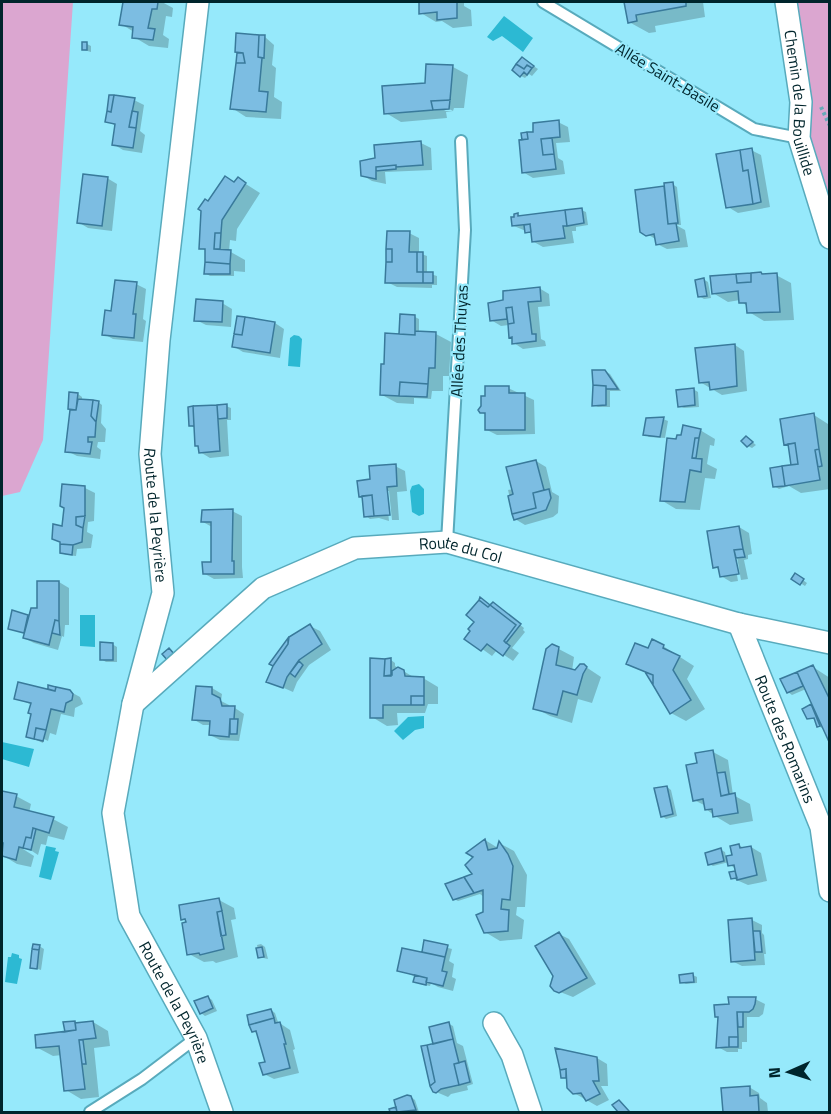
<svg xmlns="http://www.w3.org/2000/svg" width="831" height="1114" font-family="'Titillium Web',sans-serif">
	<rect width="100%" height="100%" fill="#96e9fb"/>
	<path fill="#dba6d0" d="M2 2H73L43 440 20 492 2 496Z
		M792 2H829V205L808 142Z"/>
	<path fill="#2cb9d3" d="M504 16 533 38 523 52 502 36 493 41 487 37Z
		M294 335 299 336 302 339 300 367 288 366 290 338Z
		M419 484 424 489V514L419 516 412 512 410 491 412 486Z
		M80 615H95V647L80 646Z
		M424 716V728L415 730 403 740 394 731 408 717Z
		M2 742 34 749 29 767 2 759Z
		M46 846 56 848 55 851 59 852 51 880 39 877Z
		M12 953 19 955V958L22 959 17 984 5 982 8 957H11Z"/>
	<path fill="#0003" fill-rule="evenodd" d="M124 2H162L173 8 172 17 166 16 163 35 169 39 168 48 149 46 134 37V32L121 24Z
		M420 2H464V6L471 10 472 26 453 28 442 21 436 22 421 13Z
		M626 2H703L705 17 655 26 656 32 649 33 629 22Z
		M258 37H265L274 45 272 65 276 68 274 97 282 102 281 119 246 117 232 108 238 63 239 53 236 51Z
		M87 44 91 46V52L84 50Z
		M526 61 538 69 532 76 529 74 525 78 521 76Z
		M453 67 468 75 464 108H454L453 111 446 112 447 118 401 122 386 113ZM440 108H447L453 111H446Z
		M134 100 144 105 140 131 145 135 142 153 123 150 113 144 116 126 107 121Z
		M558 122 568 127 570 142 556 143 558 158 563 161 565 174 533 178 523 172 535 133Z
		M421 143 431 148 432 170 385 172 386 184 372 181 362 175 376 159Z
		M751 150 761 155 770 207 738 213 728 207Z
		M107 178 117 184 112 231 88 228 78 222Z
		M238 179 260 193 237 229 236 241 230 240 229 251 245 260V272L234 271V276H210L205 273 207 251 201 248 209 203Z
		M672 184 677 187 681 225H676L685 230 688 247 667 249 657 244V240L642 231 637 191 666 187Z
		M581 210 586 212 588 225 576 227V231H572L574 243 543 247 534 242 533 234 514 226 518 215 522 217Z
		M409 233 419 238V253L427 256V273L437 276V285H432V288L397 287 387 282Z
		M776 275 791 283 794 320 764 321 749 312 748 307 740 300 728 302 713 293Z
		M703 279 708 282 711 298 704 299 699 296Z
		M136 284 146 289 143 319 146 321 143 342 113 339 104 334 113 313Z
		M539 288 549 294 550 306 538 307 541 339 545 341 546 346 523 349 514 343 513 339 510 337 509 325 501 326 491 320 505 302Z
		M222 303 232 309 231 327 206 325 196 320Z
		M401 316 415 317 419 319V333L436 334 451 342 449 376H443V391H432L431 399 414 398V404L397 403 382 395 406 336Z
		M275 323 284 329 280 358 243 352 233 346Z
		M735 345 744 351 747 391 722 395 700 382Z
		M605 371 610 374 621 391H610V407H598L594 405Z
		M508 388 534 400 535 434 497 435 487 430V415L481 412Z
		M693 389 698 392 699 407 684 408 679 406Z
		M78 394 82 397V400L98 402 102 405 101 423 106 429 105 442H98L97 447 101 450 100 459 77 456 67 451 71 409Z
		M226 406 231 408V420H227L229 456 210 458 200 452 199 447 196 445 195 428 190 425V408Z
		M814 415 828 424 830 489 801 493 789 486 779 489 774 486 793 466 790 447 785 444Z
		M663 419 668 421 665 438 649 437 645 434Z
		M700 430 715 439 714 446 710 445 707 464 717 469 715 479 705 478 700 510 676 509 661 500 677 441Z
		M750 440 756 445 752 448 748 446Z
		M536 461 546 467 552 492 559 496 558 513 553 517 525 525 515 519 508 490 513 489Z
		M395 466 405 471 407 491 397 492 399 520H392L389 491H386L389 521 379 518 370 519 366 516 364 498 360 496 372 481Z
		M85 488 95 493 94 521 88 522 87 532 93 535 91 548 77 549 76 556 66 555 61 553 63 528Z
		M232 511 242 516V567L243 578 214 579 205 574 213 563 212 527 203 522Z
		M739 527 749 533 752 554 748 555V559L744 560 748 579 741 580 737 557H734L738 581 731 582 721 576 720 570 715 567Z
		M800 578 807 583 805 586 794 579Z
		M59 582 69 588V625H65L64 637 62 636 58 650 34 643 24 638 26 633 10 628 13 612 32 617Z
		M491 606H497L524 628 523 630 525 632 512 648 519 653 513 661 497 650 492 656 467 638Z
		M310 626 320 631 331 650 309 665 297 682 293 692 268 681 275 666 271 663 288 641 290 642Z
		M112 644 117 647V662H106L101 659Z
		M553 646 574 657 572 671 576 672 583 665 601 677 592 703 578 699 572 723 550 716 535 708Z
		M663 646 694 666 687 679 705 709 686 721 671 713 648 674 628 663 649 650Z
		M391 660 395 663V666L415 678H423L438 687V704H428L425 713H397L398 725 387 726 372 717Z
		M813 667 830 678V743L824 729 818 726 816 720 807 717 811 705 814 707 806 689 792 695 788 692 782 680Z
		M49 688 69 691 80 697 83 704 75 708 74 717 61 714 56 735 50 733 48 741 44 739 43 743 27 736 32 714V705L16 698 55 692Z
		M212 688 222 694 221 701 229 705 230 708H235L244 714 239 741 220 740 210 735 211 725H203L193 719Z
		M713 752 728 760 733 795 750 804 753 821 730 825 715 816 706 809V806L694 800 699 764Z
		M667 787 671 790 677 816 666 819 662 816Z
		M2 793 16 796 31 804 29 813 53 819 68 827 64 840 48 836 46 845 41 844 38 855 29 849H23L34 856 31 867 17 864 2 855 4 846 2 844Z
		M485 840 498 848 499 843 514 851 527 875 525 907H517L516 915 524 920 522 939 500 941 485 932 484 897 480 894 458 901 454 899 474 875Z
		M739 845 745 849 751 847 761 853 767 881 748 885 732 878 735 873 737 874 736 869 730 865 729 862 713 866 709 864 721 850 725 852 726 857 734 856Z
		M219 900 234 908 236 919 231 920 238 957 216 963 213 961 204 962 189 954 190 923 183 919Z
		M752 920 762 925V933L764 935 766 954H764L765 965 742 966 732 961Z
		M559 934 569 939 596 984 573 997 555 990Z
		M425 942 452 949 449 961 454 964 452 977 456 979 453 991 438 987 431 983 430 986 420 984 415 981 416 977 399 970 429 955 423 951Z
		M261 944 265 947 268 959 259 957 257 945Z
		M39 946 44 949 41 970 32 967Z
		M693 975 697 977V983L686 984 682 982Z
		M208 997 212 1000 217 1011 205 1016 201 1013Z
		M755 999 765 1004 763 1014 759 1017H747V1042H742V1049H738V1052H727L718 1047 719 1018 716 1016Z
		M271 1010 275 1013 278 1022 290 1030 295 1049 293 1050 299 1073 274 1079 264 1074 266 1063 258 1034 253 1031Z
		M74 1022 77 1024 93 1022 108 1031 110 1046 94 1048 99 1097 81 1099 66 1090 62 1055 53 1056 38 1048 66 1033Z
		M449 1024 453 1026 457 1043 463 1046 473 1084 467 1086 468 1090 451 1094 448 1097 434 1091 437 1044Z
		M597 1058 607 1064 608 1086H601L609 1100 597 1106 574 1093 568 1079 562 1077 561 1068Z
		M749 1087 759 1093 760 1098 767 1103 768 1112H725L723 1090Z
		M411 1097 415 1100 419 1112H391V1110L397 1108Z"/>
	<path fill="#7cbde2" stroke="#397a9b" stroke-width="1.5" d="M123 2H158L157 9H152L148 28 155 29 153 40 132 38 133 27 119 25Z
		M419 2H457V18L437 20V12L419 14Z
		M624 2H686V6L636 15 637 21 628 23Z
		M236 33 259 35 258 57 262 58 259 91 268 92 266 112 230 109 236 63H245L243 53 235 52Z
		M259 35H265L264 58 258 57Z
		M82 42H87V50H82Z
		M237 53H243L245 63H236Z
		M522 57 534 66 532 68 527 65 524 69 516 64Z
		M426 64 453 65 450 100 431 101 433 110 384 114 382 86 425 83Z
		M516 64 524 69 527 65 532 68 527 75 524 72 520 77 512 70Z
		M109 95H114L111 112 107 111Z
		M114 95 135 98 129 127 136 128 133 148 112 145 115 124 105 122 107 111 111 112Z
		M450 100 449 109 433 110 431 101Z
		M132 111 138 112 136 128 129 127Z
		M559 120 560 137 541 139 543 155 554 154 556 169 522 173 519 140 528 139 527 132H533V123Z
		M527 132 528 139 522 140 521 133Z
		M552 138 554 154 543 155 541 139Z
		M421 141 423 165 396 167V165L376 167V179L361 176 360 161 375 158 374 145Z
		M752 148 761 202 753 204 748 170 743 171 740 150Z
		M740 150 743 171 748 170 753 204 726 208 716 154Z
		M396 165V169L376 171V167Z
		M83 174 108 177 102 226 77 223Z
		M225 176 234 182 238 177 246 183 222 220 221 233H215L214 249 231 250 230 264 205 262V249H199L201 211 198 209 205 199 208 201Z
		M673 182 678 223 668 224 664 183Z
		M664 186 668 224 676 223 679 241 656 245 654 234 646 236 640 232 635 190Z
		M582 208 584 223 567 226 565 210Z
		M565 210 567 226H563L565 238 532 242 530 224 512 226 511 217H514V214L518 213V216Z
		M530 224 531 232 525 233 524 225Z
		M387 231H410L409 252H417V272H423V283H385L386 262H392V249H386Z
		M215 233H221L220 249H214Z
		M386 249H392V262H386Z
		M417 252H423V272H417Z
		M205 262 230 264V274H204Z
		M423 272H433V283H423Z
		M761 272 762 274 777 273 780 312 747 313 746 303H739L738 291 712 294 710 276 736 274 737 283 751 282V273Z
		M751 273V282L737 283 736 274Z
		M704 278 707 296 698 297 695 280Z
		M115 280 137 282 133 314H136L134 338 102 335 105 310 111 311Z
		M540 287 541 301 528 302 532 334H536V341L512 344V337L509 338 508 324 514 323 512 307 506 308 507 319 490 321 488 303 503 300V291Z
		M196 299 223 301 222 322 194 321Z
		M512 307 514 323 508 324 506 308Z
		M400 314 415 315V335L399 334Z
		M237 316 245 317 242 335 234 334Z
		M245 317 275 322 270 353 232 347 234 334 242 335Z
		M415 331 436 332 435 368H429L428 384 400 382 399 396 380 395 381 364H384L385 333 415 335Z
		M735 344 737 386 710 390 709 382 699 383 695 348Z
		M592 370H605L618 389H606V386L593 385Z
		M400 382 428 384 427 397 399 396Z
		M593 385 606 386V405L592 406Z
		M485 386H509V393H525V430H485V413H480L478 410 481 406V396H485Z
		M694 388 695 405 678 407 676 390Z
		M69 392 78 393 76 410 68 409Z
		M78 399 93 400 91 416 96 422 95 437H88V442H92L90 454 65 452 70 410H76Z
		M93 400 99 401 96 422 91 416Z
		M227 404V418L218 419 217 405Z
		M217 405 220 451 199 453 198 446H195L193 406Z
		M193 406 194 426H189L188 407Z
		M814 413 819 449 815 450 820 480 785 486 782 466 798 464 795 443 784 445 780 419Z
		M664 417 660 437 643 435 646 418Z
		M683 425 701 429 699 438H695L692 458 702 459 701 472 690 470 685 502 660 501 667 438 676 439 677 435H681Z
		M746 436 753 442 747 447 741 441Z
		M695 438H699L696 458H692Z
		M795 443 798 464 791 465 788 444Z
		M819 449 822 466 818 467 815 450Z
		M536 460 544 490 533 493 536 508 512 514 508 496 513 494 506 467Z
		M396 464 397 486 387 487 390 515 374 516 372 495 359 497 357 481 370 479 369 466Z
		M782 466 785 486 773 487 770 468Z
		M62 484 85 486V516L76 517V525L83 528 82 542 73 545 60 544V542L52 539 53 524 62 526 64 508 60 506Z
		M549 489 551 498 546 510 514 520 512 514 536 508 533 493Z
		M372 495 374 516 364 517 362 496Z
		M233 509 232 561H234V574H203L202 562H211V522H201L202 510Z
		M85 516 83 528 76 525V517Z
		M739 526 743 549 734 550 739 574 720 577 718 567 713 568 707 531Z
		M60 544 73 545 72 555 60 553Z
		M743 549 745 557 736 558 734 550Z
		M795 573 804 579 800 585 791 579Z
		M37 581H59V621L55 620 49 645 23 638 31 608H37Z
		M480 597 490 605 488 607 479 600Z
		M479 600 488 607 490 605 516 625 504 641 510 646 503 656 487 644 481 651 464 639 470 631 468 629 474 622 466 615Z
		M493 602 521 624 506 643 504 641 516 625 490 605Z
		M12 610 28 615 24 633 8 629Z
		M55 620 59 621 60 635 52 633Z
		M310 624 322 644 299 660 287 677 283 688 266 682 273 666 288 644 289 637Z
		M288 638V644L273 666 269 664Z
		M652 639 664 645 663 648 680 656 673 670 691 700 670 714 653 685V675L626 664 635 643 648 648Z
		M100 642 113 643V660H100Z
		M552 644 559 647 556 665 575 670 580 664H584L587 667 583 674 577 695 563 691 557 715 533 709 546 649Z
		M169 648 175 655 168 661 162 654Z
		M370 658 385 659 384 676 392 675V671L398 667 404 670 405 676 424 677V696H411V705H383V718H370Z
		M391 658V676H384L385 659Z
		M299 661 303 665 295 677 290 673Z
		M813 665 830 700V744L797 672Z
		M645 672 653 675V685Z
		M797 672 803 686 787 693 780 679Z
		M18 682 55 691 56 687 70 690 73 694 72 700 66 703 64 712 51 709 46 730 36 728 34 739 26 737 31 714 28 713 31 703 14 699Z
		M48 685 56 687 55 691 48 689Z
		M196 686 212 687V694L220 698 222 706H235L234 719H230L229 737 209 735 210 721 192 720Z
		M411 696H424V705H411Z
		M811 704 820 726 817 727 814 718 807 719 802 709Z
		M230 719H238L237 734H230Z
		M36 728 46 730 43 741 34 739Z
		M713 750 721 796 735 793 738 813 713 817 712 809 705 810 703 799 693 801 686 765 697 763 695 753Z
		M725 772 729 794 721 796 717 773Z
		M667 786 673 814 661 817 654 788Z
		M2 791 17 794 14 807 54 817 49 833 33 828 31 838 26 837 23 848 19 847 16 860 2 856 3 843H2Z
		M33 828 36 829 31 850 23 848 26 837 31 838Z
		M485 839 488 850 497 848 499 841 508 854 513 866 510 900 502 899 501 909 509 910 508 931 484 933 476 915 483 912V890L474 893 464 877 472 874 465 865 473 857 466 853Z
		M739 844 740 848 751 846 757 875 737 880 734 865 728 866 726 856 732 855 730 846Z
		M721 848 724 861 708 865 705 853Z
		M735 871 737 878 731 879 729 872Z
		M464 877 474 893 453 900 445 884Z
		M219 898 222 911 217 912 224 949 200 955 199 953 187 955 182 923 186 922 185 919 181 920 179 905Z
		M222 911 226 935 221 936 217 912Z
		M752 918 755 960 731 962 728 920Z
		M753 931H760L762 952H755Z
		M559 932 587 978 559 993 554 991 550 986 553 976 535 946Z
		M424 940 448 945 445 957 422 952Z
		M33 944 40 945 39 950 32 949Z
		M262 947 264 957 258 958 256 948Z
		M402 948 445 957 442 971 447 972 443 986 426 982 427 978 397 971Z
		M32 949 39 950 37 969 30 968Z
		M693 973 694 982 680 983 679 975Z
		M415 975 427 978 426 985 413 982Z
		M208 996 213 1008 200 1014 194 1001Z
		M728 997H756L755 1004 753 1009 749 1012H737L738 1037H729V1047L716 1048 718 1017H715L714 1005 729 1004Z
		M271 1009 274 1018 249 1025 247 1015Z
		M737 1012H743V1027H738Z
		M274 1018 275 1023 280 1022 286 1044H284L290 1068 263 1075 259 1063 265 1062 256 1031 252 1032 249 1025Z
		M75 1021 76 1030 65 1032 63 1022Z
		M93 1021 96 1038 79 1040 85 1089 64 1091 59 1046 36 1048 35 1035 76 1030 75 1023Z
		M449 1022 453 1039 433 1044 429 1027Z
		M729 1037H738V1047H729Z
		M453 1039 459 1063 454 1064 459 1085 441 1089 436 1093 433 1092 430 1086 435 1082 427 1045Z
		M79 1040H83L86 1064H82Z
		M427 1045 435 1082 430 1086 421 1046Z
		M555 1048 597 1057 599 1081H593L600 1094 586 1101 581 1093 573 1094 567 1088 566 1069 560 1070Z
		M465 1061 470 1082 459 1085 454 1064Z
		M566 1069V1078H561L560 1070Z
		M750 1086V1096L758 1095 759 1112H723L721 1088Z
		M407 1095 411 1096 416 1110 397 1112 394 1100Z
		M619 1100 629 1111 627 1112H618L612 1105Z
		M396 1107 397 1112H390L389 1109Z"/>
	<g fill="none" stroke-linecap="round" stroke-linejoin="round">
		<g stroke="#58aabc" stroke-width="14">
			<path id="service" d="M543 2 754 129 799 138
				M447 542 465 230 461 141
				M90 1112 142 1079 196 1038"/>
		</g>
		<g stroke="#58aabc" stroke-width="24">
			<g id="minor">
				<path id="s1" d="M198 2 159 340 150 454 163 593 133 704 113 813 129 916 196 1038 222 1112"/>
				<path id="s2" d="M786 2 801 102 799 138 830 238"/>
				<path id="s3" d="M739 624 821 827 830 891"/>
				<path id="s4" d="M133 704 263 588 355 548 447 542 739 624 830 643"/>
				<path d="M494 1023 512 1055 531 1112"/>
			</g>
		</g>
		<path stroke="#66aab9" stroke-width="4" stroke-dasharray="3 3" stroke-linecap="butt" d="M821 107 830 126"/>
		<use href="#service" stroke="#fff" stroke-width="10"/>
		<use href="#minor" stroke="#fff" stroke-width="21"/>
	</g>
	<g text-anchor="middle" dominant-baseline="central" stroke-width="4.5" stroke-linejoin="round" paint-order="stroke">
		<g font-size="16" fill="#00252c" stroke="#96e9fb">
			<text transform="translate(668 77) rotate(31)">Allée Saint-Basile</text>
			<text stroke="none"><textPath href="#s2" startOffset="102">Chemin de la Bouillide</textPath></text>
			<text transform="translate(459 341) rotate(-87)">Allée des Thuyas</text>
			<text stroke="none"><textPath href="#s1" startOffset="516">Route de la Peyrière</textPath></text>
			<text stroke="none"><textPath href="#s4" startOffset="381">Route du Col</textPath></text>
			<text stroke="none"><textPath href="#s3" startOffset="124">Route des Romarins</textPath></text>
			<text stroke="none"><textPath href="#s1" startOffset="1022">Route de la Peyrière</textPath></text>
		</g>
	</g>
	<rect width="831" height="1114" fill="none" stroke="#00252c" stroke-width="6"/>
	<g transform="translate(789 1072) rotate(267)" stroke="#96e9fb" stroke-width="4.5" paint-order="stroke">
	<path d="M0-4.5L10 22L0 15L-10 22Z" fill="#00252c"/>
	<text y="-9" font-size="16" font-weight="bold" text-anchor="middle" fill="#00252c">N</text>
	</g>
</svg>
